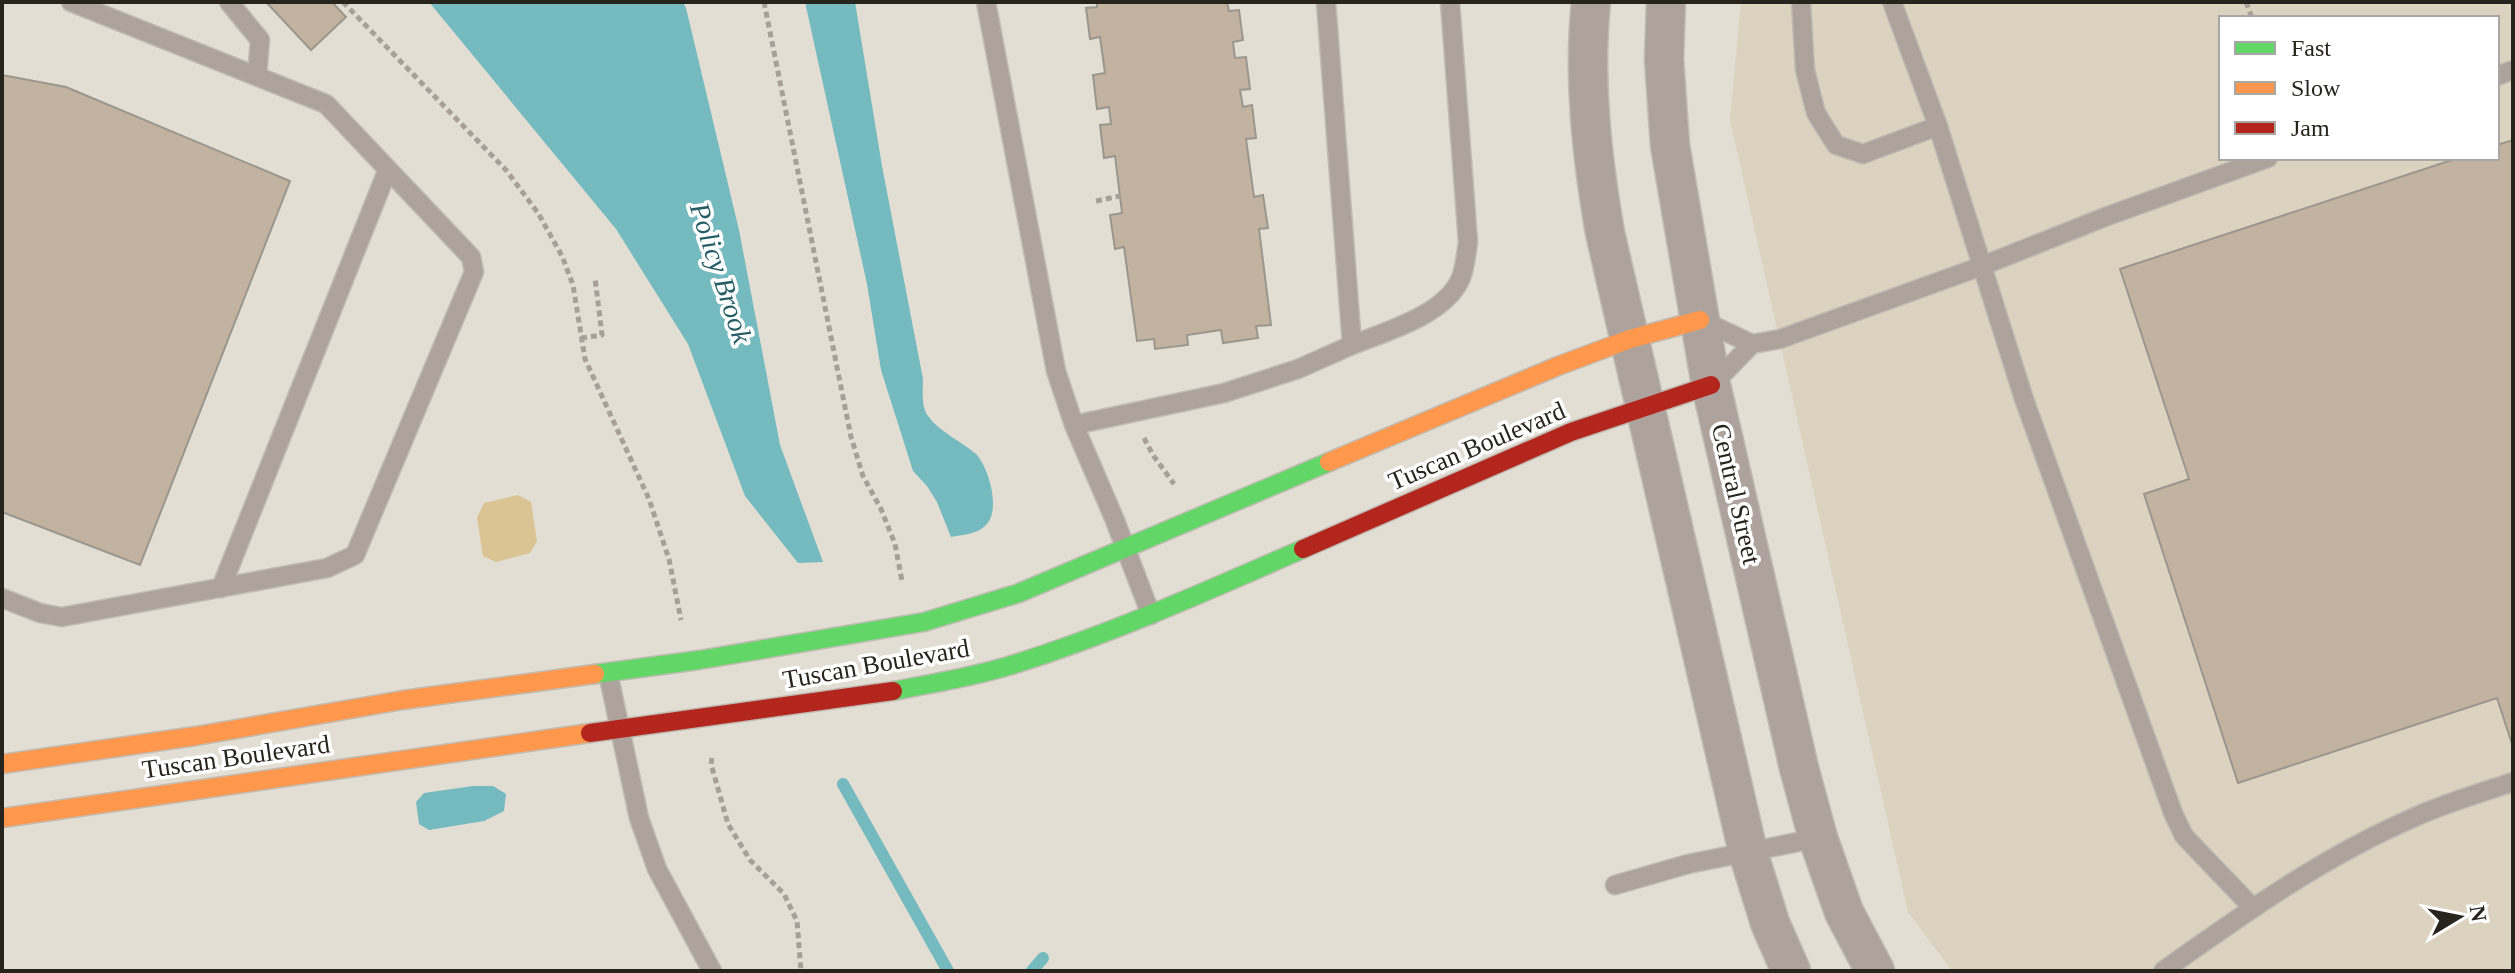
<svg xmlns="http://www.w3.org/2000/svg" width="2515" height="973" font-family="Georgia,serif">
	<rect width="100%" height="100%" fill="#e3ded3"/>
	<path fill="#dbd3c0" fill-rule="evenodd" d="M1741 2H2513V971H1952L1908 912 1730 120ZM2221 18H2497V158H2221Z"/>
	<path fill="#dac494" d="M518 495 531 502 537 541 530 553 496 562 483 556 477 518 484 503Z"/>
	<path fill="#74babf" d="M429 2H683L686 8 739 230 780 445 823 562 798 563 745 496 688 344 616 229Z
		M805 2H855L882 166 923 379C923 391 921 406 928 416 940 433 962 441 977 455 989 469 1001 510 986 525 978 534 961 535 951 537L937 502 927 486 913 471 881 370 867 284Z
		M473 786H493L506 794 504 811 484 821 429 830 419 824 416 802 424 793Z"/>
	<g fill="none" stroke-linecap="round" stroke-linejoin="round">
		<path stroke="#74babf" stroke-width="12" d="M843 784 948 971
			M1032 971 1043 958"/>
	</g>
	<path fill="#c1b39f" stroke="#9b968e" stroke-width="2" d="M266 2H332L346 17 311 50Z
		M1097 2H1227L1229 11 1239 10 1243 40 1233 42 1235 58 1246 57 1250 89 1240 90 1243 107 1252 105 1256 138 1246 139 1254 197 1263 195 1268 228 1259 229 1271 325 1256 326 1258 338 1223 343 1221 330 1187 335 1188 345 1155 349 1154 339 1137 341 1124 247 1115 249 1110 215 1122 213 1115 156 1104 158 1100 125 1111 124 1109 107 1097 109 1093 75 1105 73 1100 37 1090 39 1086 8 1097 7Z
		M2 75 66 87 290 181 140 565 2 512Z
		M2513 140V747L2497 698 2238 783 2144 494 2189 479 2120 269 2458 158H2497V145Z"/>
	<g fill="none" stroke-linecap="round" stroke-linejoin="round">
		<g stroke="#c0bcb4" stroke-width="21">
			<path id="lane" d="M229 2 260 40 257 76
				M986 2 1056 371 1074 425
				M1801 2 1805 70 1816 113 1836 145 1863 154 1938 126 1892 2
				M2497 76 2513 70
				M1938 126 2024 399 2173 813 2184 836 2252 907
				M1701 320 1752 344 1780 339 1982 266 2105 217 2268 158
				M1352 345C1385 332 1444 315 1460 280 1465 270 1466 254 1468 242L1450 2
				M1712 385 1752 344
				M221 588 388 169
				M2 598 40 613 62 617 327 568 355 555 474 272 471 257 326 104 71 2
				M1151 615 1114 518 1074 425 1224 393 1298 369 1352 345 1326 2
				M608 673 639 818 657 869 712 971
				M1615 885 1688 864 1818 838
				M2163 971C2243 914 2324 856 2415 817 2446 803 2480 793 2513 782"/>
		</g>
		<g stroke="#c0bcb4" stroke-width="41">
			<path id="street" d="M1591 2C1583 80 1592 157 1605 233L1748 852 1770 923 1791 971
				M1666 2 1664 59 1670 145 1711 385 1799 768 1818 838 1844 912 1875 971"/>
		</g>
		<g stroke="#c0bcb4" stroke-width="21">
			<path id="fast" d="M595 674 699 660 924 622 1019 593 1329 462
				M893 691C935 683 977 676 1018 663 1116 632 1209 590 1303 549"/>
		</g>
		<g stroke="#c0bcb4" stroke-width="21">
			<path id="slow" d="M1329 462 1558 366 1630 339 1700 320
				M2 764 196 736 403 700 595 674
				M2 818 590 733"/>
		</g>
		<g stroke="#c0bcb4" stroke-width="21">
			<path id="jam" d="M1303 549 1571 432 1711 385
				M590 733 893 691"/>
		</g>
		<path stroke="#a79f98" stroke-width="5" stroke-dasharray="6 4" stroke-linecap="butt" d="M343 2 506 170 538 213 562 256 573 285 585 359 649 499 669 559 681 620
			M764 2 851 437 863 476 881 509 895 544 902 581
			M2246 2 2252 18
			M1096 201 1120 196
			M581 338 602 335 595 278
			M1144 438 1153 455 1174 484
			M712 758 711 764 728 824 750 860 784 894 797 921 801 971"/>
		<use href="#lane" stroke="#ada29c" stroke-width="18"/>
		<use href="#street" stroke="#ada29c" stroke-width="38"/>
		<use href="#fast" stroke="#63d668" stroke-width="18"/>
		<use href="#slow" stroke="#ff974d" stroke-width="18"/>
		<use href="#jam" stroke="#b3261e" stroke-width="18"/>
	</g>
	<g text-anchor="middle" dominant-baseline="central" stroke-width="7" stroke-linejoin="round" paint-order="stroke">
		<g font-size="26" fill="#27241d" stroke="#fff">
			<text transform="translate(1477 446) rotate(-23)">Tuscan Boulevard</text>
			<text transform="translate(1736 494) rotate(77)">Central Street</text>
			<text transform="translate(876 664) rotate(-10)">Tuscan Boulevard</text>
			<text transform="translate(236 757) rotate(-8)">Tuscan Boulevard</text>
		</g>
		<g font-size="28" font-style="italic" fill="#255d65" stroke="#fff">
			<text transform="translate(721 273) rotate(72)">Policy Brook</text>
		</g>
	</g>
	<rect width="2515" height="973" fill="none" stroke="#27241d" stroke-width="8"/>
	<rect x="2219" y="16" width="280" height="144" fill="#ffffff" stroke="#a9a7a5" stroke-width="2"/>
	<rect x="2235" y="42" width="40" height="12" fill="#63d668" stroke="#a9a7a5" stroke-width="2"/>
	<text x="2291" y="56" font-size="24" fill="#27241d">Fast</text>
	<rect x="2235" y="82" width="40" height="12" fill="#ff974d" stroke="#a9a7a5" stroke-width="2"/>
	<text x="2291" y="96" font-size="24" fill="#27241d">Slow</text>
	<rect x="2235" y="122" width="40" height="12" fill="#b3261e" stroke="#a9a7a5" stroke-width="2"/>
	<text x="2291" y="136" font-size="24" fill="#27241d">Jam</text>
	<g transform="translate(2459 917) rotate(80)" stroke="#ffffff" stroke-width="6" paint-order="stroke">
	<path d="M0-6L14 30L0 20L-14 30Z" fill="#27241d"/>
	<text y="-12" font-size="22" font-weight="bold" text-anchor="middle" fill="#27241d">N</text>
	</g>
</svg>
